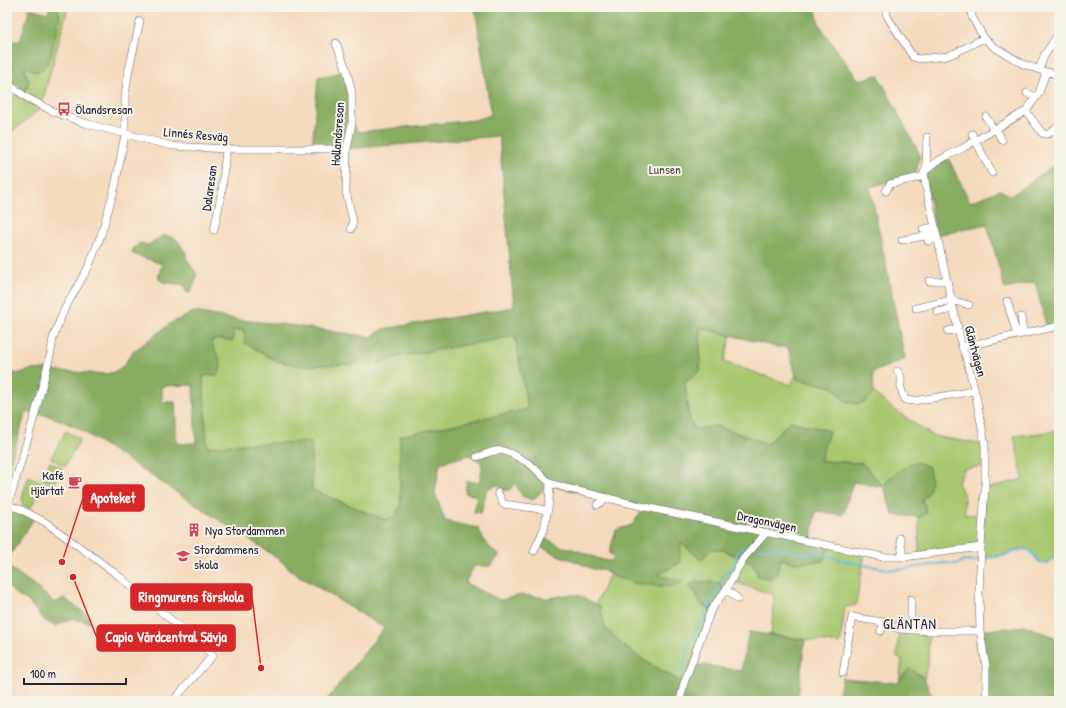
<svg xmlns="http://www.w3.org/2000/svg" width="1066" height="708" font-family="'Patrick Hand',sans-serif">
	<rect width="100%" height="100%" fill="#f7f3e8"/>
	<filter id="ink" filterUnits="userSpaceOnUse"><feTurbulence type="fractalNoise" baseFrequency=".025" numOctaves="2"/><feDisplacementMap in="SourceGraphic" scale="8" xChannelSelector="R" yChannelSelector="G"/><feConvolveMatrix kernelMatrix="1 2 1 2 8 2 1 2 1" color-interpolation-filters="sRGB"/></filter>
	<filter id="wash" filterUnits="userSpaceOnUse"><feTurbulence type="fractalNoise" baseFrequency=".012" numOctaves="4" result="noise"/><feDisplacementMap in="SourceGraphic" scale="16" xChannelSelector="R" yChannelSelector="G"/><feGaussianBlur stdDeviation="0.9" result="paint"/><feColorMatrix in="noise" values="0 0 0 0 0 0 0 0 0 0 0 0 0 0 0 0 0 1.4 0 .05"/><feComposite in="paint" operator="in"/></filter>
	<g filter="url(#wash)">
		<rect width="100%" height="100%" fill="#f4dabd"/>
		<path fill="#a8c76e" stroke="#657454" d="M50 7H68L42 103 24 92C33 77 25 80 25 67L58 10Z
			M15 94 40 109 9 134H7V121Z
			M700 327 731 336 724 362 791 385 796 375 797 379 833 387 845 401 859 404 866 401 874 393 892 408 933 436 985 445V466L964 469 958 483 964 495 965 515 983 514 985 489 1023 479 1014 436 1049 432 1059 429V558L1052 559 1048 563H1042L1037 560 1033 554 1028 550 1019 549 1008 554 981 559V548L919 555V517L925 514 884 487 862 463 820 461 829 431 790 421 768 444 717 426 694 429 688 413 685 383 700 371Z
			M233 330H244L380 363 397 357 515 336 528 409 401 436 400 478 401 505 395 517 385 520 312 490 310 442 246 444 207 447 203 376 212 345V340L219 339 233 340Z
			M66 431 80 439 65 466 51 458Z
			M50 462 62 468 53 484 41 478Z
			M29 476 41 482 35 500 30 509 23 505C20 496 26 485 29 476Z
			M681 542 701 559 712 549 723 550 750 562 755 566 758 576 771 579 777 574 779 559 797 563 823 561 829 546 865 553 856 605 845 607 840 644 771 635 774 595 731 581 725 591 720 583 696 581 692 590 697 594 701 604 711 610 684 683 648 663 623 646 605 627 600 606 596 603 610 574 618 578 657 575Z
			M899 629 929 631 928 662 924 678 910 669 905 673 899 683 902 660 897 657Z"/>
		<path fill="#86ac61" stroke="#54674e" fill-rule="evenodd" d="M50 7 58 9 60 17 50 58 44 68 38 72 25 67C24 80 34 76 24 92L7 79V41H20L30 8 48 13Z
			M475 7H815L819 24 840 55 859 80 878 75 920 155 916 174 870 187 905 359 873 372 874 393 866 401 859 404 845 401 833 387 797 379 788 347H776L700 327V371L685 383 688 413 694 429 717 426 768 444 790 421 829 431 820 461 862 463 884 487 888 479 911 463H920L929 467C931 481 934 489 922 500L925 506 926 514 919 517 893 515 884 487 853 482 843 515 816 511 812 538 813 543 829 546 823 561 797 563 780 559 777 574 771 579 758 576 755 566 750 562 723 550 712 549 701 560 681 542 680 563 658 575 682 582 677 586H657L633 583 618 578 602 569H593L572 560 560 556 541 547 538 542 540 537 547 539 562 547 570 548 603 560 611 561 614 558 609 553 616 530 632 525 644 507 547 485 533 500 522 496 514 482 511 489 503 491 498 485 487 489 481 513 474 512 477 496 465 493 467 481 479 483 482 470 481 462 470 455 440 463 435 493 445 521 478 528 486 544 500 556 490 566H474L465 583 500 600 522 595 548 598 567 595H578L600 606 605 627 623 646 648 663 684 683 691 663 741 671 749 632 805 640 798 696 833 701H326L384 628 293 572 279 559 78 428C67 423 56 418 45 415 38 414 32 413 26 412L7 472V452L9 448 7 447V371L17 374 30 370 47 369 55 371 106 374 114 372 123 366 133 352 171 323 194 312 239 320 281 324 371 337 384 329 514 307 499 136 347 149H312L318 77 347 71 352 123 358 132 475 120 491 115ZM233 330H244L245 343 276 361 302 366 380 363 397 357 515 336 528 409 400 436V478L401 505 395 517 385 520 312 490 311 442 246 444 207 447 203 376 218 375C227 359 212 353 212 340L219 339 233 341ZM193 385 196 443 177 444 175 402H162V386Z
			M947 156 970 202 1000 190 1011 196 1059 161V326L1047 329 1035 282 1005 289 987 224 936 235 924 172Z
			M162 236C167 236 174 237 178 241 182 245 180 247 186 252V258L196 273V279L191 292 187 293 185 290V285L163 282 158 278 162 264 133 254 132 252 134 248 140 243 148 245Z
			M12 509 35 517 7 560V522Z
			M7 566 30 582 55 603 64 598 90 617V623L72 618 56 626 45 621 27 600 16 595 7 585Z
			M696 581 720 583 725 591 711 610 701 604 697 594 692 590 688 586Z
			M1026 626 1059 639V701H979L986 698 980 631Z
			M910 669 924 678 930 692 937 701H838L842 678 898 683 905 673Z"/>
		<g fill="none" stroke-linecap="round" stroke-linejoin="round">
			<path stroke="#5cb9da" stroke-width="2" d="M758 548H776L802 553H820L841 560 863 565 893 570 904 569 945 563 958 564 964 560 973 561 978 560
				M986 558C993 557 999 557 1005 555 1013 553 1018 548 1026 549 1035 551 1034 561 1042 563 1044 564 1046 563 1048 563L1052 559 1059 558
				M681 676 684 667 686 650 690 640 695 633 714 596 720 587 725 574 733 567 736 561 737 553 747 546 751 547"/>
		</g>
	</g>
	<g filter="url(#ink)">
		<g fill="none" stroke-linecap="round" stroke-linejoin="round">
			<g stroke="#6c6268" stroke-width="8">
				<path id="minor" d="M885 7 887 16 913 57 919 59 947 56 955 53 984 38
					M970 7 972 17 984 38 994 47 1023 64 1046 72 1059 74
					M336 43 347 71 352 95V123L347 149 346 192 353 221 351 229
					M1039 70 1044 56 1059 33
					M7 83 26 97 52 111 84 123 172 146 226 149H347
					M1027 93 1035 97
					M1026 111 1042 133C1049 137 1053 130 1059 126
					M986 117 994 130
					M996 129 1002 140
					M972 134 992 173
					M926 170 927 137
					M886 191 890 184 925 176
					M923 229 935 227
					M214 230 222 191 226 149
					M902 240 936 234
					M928 241 937 239
					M929 281H947
					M1007 301 1017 335
					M916 308 951 300 969 305
					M938 312 953 309
					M1021 317 1023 334
					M948 331 957 329
					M962 347 1059 326
					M897 371C904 377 900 380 901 387 901 391 904 396 905 400L913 401 975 391
					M477 457 491 452 501 450 512 454 530 464 550 483 566 488 645 507 883 557H904L981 547
					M498 493 503 504 548 510
					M7 505 12 492 35 414 51 352 53 338 64 310 89 266 101 235 115 187 125 134V95L129 69 140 21
					M7 505 20 509 45 522 88 553 120 577 213 655 173 701
					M597 505 609 498
					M900 538 903 557
					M534 551 544 529 549 503 550 483
					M726 589 738 599
					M911 630V599
					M881 631 884 623
					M843 673 852 617 882 622 899 629 929 631H980
					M680 701 684 683 711 610 727 588 743 559 766 533
					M986 701V666L980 631 979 591 981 547 985 489V445L976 396 965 354 962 347 926 187 924 172 936 162 947 156 963 148 1026 111 1039 93 1046 72"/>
			</g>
			<use href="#minor" stroke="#fff" stroke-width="7"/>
		</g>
	</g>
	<defs>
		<g id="bus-bare" transform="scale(1.08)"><path d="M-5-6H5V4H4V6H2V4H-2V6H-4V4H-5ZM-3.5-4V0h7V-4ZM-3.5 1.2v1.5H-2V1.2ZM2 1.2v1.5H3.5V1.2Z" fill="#d1495b" stroke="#f7f3e8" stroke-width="2.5" paint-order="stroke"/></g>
		<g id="cafe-bare" transform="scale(1.08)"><path d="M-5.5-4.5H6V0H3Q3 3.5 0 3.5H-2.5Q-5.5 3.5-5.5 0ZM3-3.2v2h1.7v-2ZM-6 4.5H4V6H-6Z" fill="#d1495b" stroke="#f7f3e8" stroke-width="2.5" paint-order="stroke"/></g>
		<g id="building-bare" transform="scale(1.08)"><path d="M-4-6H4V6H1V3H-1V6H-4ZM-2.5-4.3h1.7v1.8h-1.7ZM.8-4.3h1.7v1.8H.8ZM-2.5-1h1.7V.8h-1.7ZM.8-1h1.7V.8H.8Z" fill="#d1495b" stroke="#f7f3e8" stroke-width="2.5" paint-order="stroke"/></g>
		<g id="school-bare" transform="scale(1.08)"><path d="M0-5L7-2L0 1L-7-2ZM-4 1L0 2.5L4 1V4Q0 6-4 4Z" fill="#d1495b" stroke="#f7f3e8" stroke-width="2.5" paint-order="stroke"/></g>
	</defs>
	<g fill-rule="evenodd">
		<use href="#bus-bare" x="64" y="109"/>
		<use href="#cafe-bare" x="75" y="482"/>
		<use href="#building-bare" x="194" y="530"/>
		<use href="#school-bare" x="183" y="556"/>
	</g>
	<g text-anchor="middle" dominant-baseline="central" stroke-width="4" stroke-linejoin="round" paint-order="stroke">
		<g font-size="13" fill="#22223b" stroke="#f7f3e8" text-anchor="start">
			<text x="75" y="109">Ölandsresan</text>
			<text x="64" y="475" text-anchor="end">Kafé<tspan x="64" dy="15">Hjärtat</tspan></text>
			<text x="205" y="530">Nya Stordammen</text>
			<text x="194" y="549">Stordammens<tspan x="194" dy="15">skola</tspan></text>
		</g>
		<g font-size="13" fill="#22223b" stroke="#f7f3e8">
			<text transform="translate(196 134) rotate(5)">Linnés Resväg</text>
			<text transform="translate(337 134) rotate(-86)">Hollandsresan</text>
			<text transform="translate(209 188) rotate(-82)">Dalaresan</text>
			<text transform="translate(976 351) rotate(75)">Gläntvägen</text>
			<text transform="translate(767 521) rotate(12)">Dragonvägen</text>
		</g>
		<g font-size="13" fill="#4a544a" stroke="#f7f3e8">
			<text x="665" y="169">Lunsen</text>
		</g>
		<g font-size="14" letter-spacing="1" fill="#22223b" stroke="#f7f3e8">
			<text x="910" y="623">GLÄNTAN</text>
		</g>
	</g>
	<path fill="none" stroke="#d62828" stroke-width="1.5" d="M62 562L83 498M261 668L252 597M73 577L97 638"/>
	<g fill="#d62828" stroke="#f7f3e8" stroke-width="1.5">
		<circle cx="62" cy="562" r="4"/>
		<circle cx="261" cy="668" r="4"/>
		<circle cx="73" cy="577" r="4"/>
	</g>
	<g fill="#d62828" stroke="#d62828" stroke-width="1.5">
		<rect x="83" y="485" width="61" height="26" rx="4"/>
		<rect x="131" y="584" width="121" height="26" rx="4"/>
		<rect x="97" y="625" width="138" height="26" rx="4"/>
	</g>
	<g font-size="14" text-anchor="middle" font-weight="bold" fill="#fff">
		<text x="113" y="503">Apoteket</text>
		<text x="191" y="602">Ringmurens förskola</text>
		<text x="166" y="642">Capio Vårdcentral Sävja</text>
	</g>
	<rect width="1066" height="708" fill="none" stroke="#f7f3e8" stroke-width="24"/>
	<path d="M24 678v6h102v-6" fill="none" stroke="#22223b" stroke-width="2"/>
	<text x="30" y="678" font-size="12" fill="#22223b" stroke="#f7f3e8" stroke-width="3" paint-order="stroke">100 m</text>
</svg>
